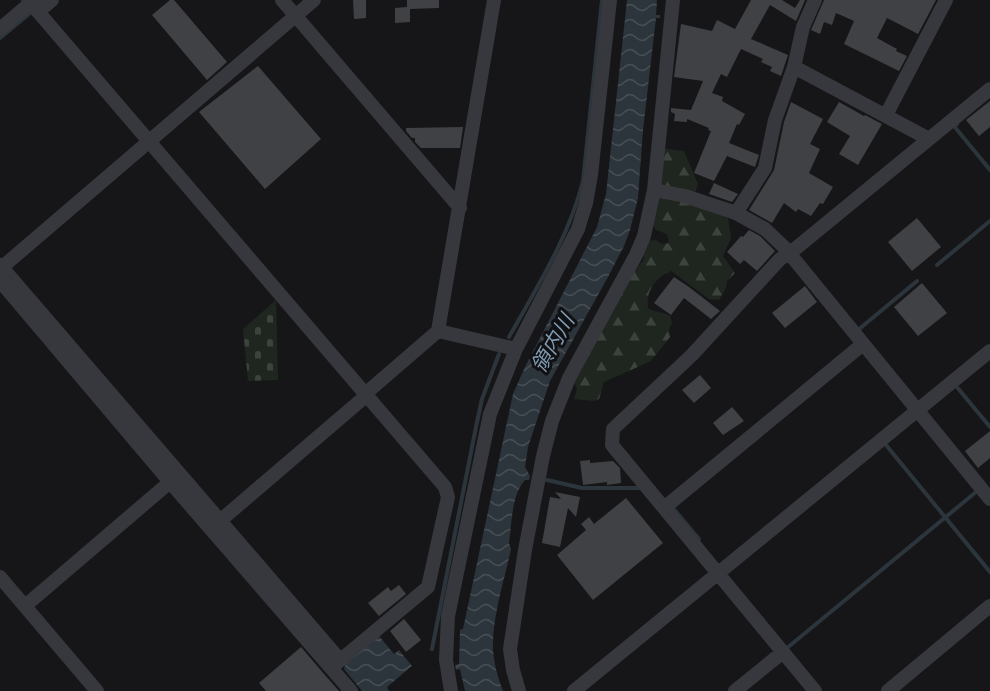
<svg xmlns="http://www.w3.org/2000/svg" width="990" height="691" font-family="Manrope,'Noto Sans JP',sans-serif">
	<defs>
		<pattern id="forest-firs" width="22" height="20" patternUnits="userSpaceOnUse" patternTransform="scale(1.5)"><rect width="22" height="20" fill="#1e261f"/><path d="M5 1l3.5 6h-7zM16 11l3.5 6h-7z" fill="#3c433d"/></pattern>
		<pattern id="cemetery-stones" width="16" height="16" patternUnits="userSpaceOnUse" patternTransform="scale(1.5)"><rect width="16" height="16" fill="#1e261f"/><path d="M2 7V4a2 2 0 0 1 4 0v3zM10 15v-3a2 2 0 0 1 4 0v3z" fill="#3c433d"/></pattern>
		<pattern id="water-waves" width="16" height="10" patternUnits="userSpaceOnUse" patternTransform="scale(1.5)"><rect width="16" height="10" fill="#2c353c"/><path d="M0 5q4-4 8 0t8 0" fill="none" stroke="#485056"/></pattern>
	</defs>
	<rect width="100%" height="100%" fill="#161618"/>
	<path fill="url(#forest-firs)" d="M660 148 684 151 698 184 694 195 657 188Z
		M659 196 674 197 728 218 731 238 723 256 735 273 727 281 726 288 719 300 709 299 671 271C656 277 645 292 648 308 655 313 660 310 670 316L672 323 669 329 670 337 651 361 604 382 599 399 593 401 574 399 577 389 574 382 630 278 644 259 643 252 648 241 655 240 662 244 669 243 667 234 656 230 650 219Z"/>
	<path fill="url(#cemetery-stones)" d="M276 300 278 380 248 381 243 329Z"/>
	<path fill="url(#water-waves)" d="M627 0H657L656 15H660V18H656L643 130 638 198 630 230 624 246 608 277 550 381 528 447 525 467 530 476 529 480H525C511 496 512 523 509 543L511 549C504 582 492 617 493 650 494 664 498 678 503 691H465L460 669 456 670 455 665 459 664 460 630 463 629 513 394 525 367 597 227 606 194Z
		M379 636 394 654 399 650 412 666 387 687 389 691H362L344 669 346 662Z"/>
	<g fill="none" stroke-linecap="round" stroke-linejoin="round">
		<path stroke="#2c353c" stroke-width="4" d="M0 38 29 14
			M957 124 954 126 990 170
			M937 265 990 221
			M858 330 917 281
			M509 337C537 287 569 237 583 181L602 0
			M956 386 990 427
			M886 445 990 572
			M547 480 582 488H641
			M674 506 672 507 699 539
			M787 648 976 492
			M432 649 476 427 482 399 499 354"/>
	</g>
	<path fill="#404145" d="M170 0H174L227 62 207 80 152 15Z
		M353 0H366V18L354 19Z
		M407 0H439V8L410 9V22L395 23V8L407 7Z
		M751 0H782L795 8 800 0H805L796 21 770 5 751 39 788 55 781 76 770 71 772 67 761 62 763 59 741 49 727 77 721 74 712 93 723 97 722 101 745 114 739 125 737 124 729 143 759 155 755 167 727 156 714 181 694 173 711 131 708 130 709 128 687 119V122L674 121 675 114 671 112V108L691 110 703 81 674 77 681 24 712 31 717 20 735 29Z
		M824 0H936L918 34 887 18 877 38 897 49 896 51 907 56 899 71 844 44 854 21 836 13 832 25 824 22 820 34 811 30Z
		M258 66 321 139 265 189 199 112Z
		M990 101V127L979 136 966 120Z
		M791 102 823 119 810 144 820 149 809 173 833 187 823 204 820 203 811 216 798 209 796 212 784 203 772 223 749 210 774 170 784 122Z
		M839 102 864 116 865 115 882 124 858 165 839 154 850 136 827 122Z
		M463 127 460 148H421L415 142V138H412L406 131V128Z
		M714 183 738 194 732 202 709 194Z
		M917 218 941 247 912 271 888 242Z
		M749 230 760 236 775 251 757 271 744 260 740 264 727 252 741 236 743 237Z
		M674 277 689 287 720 311 711 319 684 298 671 315 654 303Z
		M922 283 947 313 918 336 894 307Z
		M805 286 817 302 785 328 772 313Z
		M700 375 711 388 694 403 682 390Z
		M732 407 744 421 723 435 713 423Z
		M990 431V458L978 468 965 451Z
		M590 460V463L613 461 620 468 621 483 607 485V482L583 485 580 461Z
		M555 492 580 497 576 517 568 508 560 547 542 543 550 497 561 499Z
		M626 498 663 543 593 600 557 555 586 530 581 524 589 517 594 524Z
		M399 585 406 594 379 616 368 603 388 587 391 591Z
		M404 619 421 640 406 652 390 631Z
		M301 647 324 674 339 691H266L259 683Z"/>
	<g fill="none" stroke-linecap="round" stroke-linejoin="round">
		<path stroke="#37383d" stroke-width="14" d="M28 0 445 487 448 497 428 587 331 668 351 691
			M282 0 460 208
			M815 0 803 27 794 67 775 120 765 168 736 213 765 229 785 248 990 499
			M38 12 52 0
			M0 29 34 0
			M794 67 929 139
			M886 115 946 0
			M654 190 685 196 736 213
			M0 265 340 660
			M0 269 314 0
			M0 281 170 482 331 668
			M438 331 516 349
			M365 394 438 331 494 0
			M664 508 863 344
			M214 526 367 395
			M0 577 97 691
			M25 606 170 482
			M451 691 446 660 448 616 490 414 516 349 578 229 586 203 591 175 610 0
			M519 691 513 670 510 649 525 550 543 456 552 421 569 378 636 255 644 236 654 190 673 0
			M574 691 990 351
			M735 691 783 652
			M815 691 612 445 613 429 692 355 780 259 789 254 990 89
			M888 691 990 606"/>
	</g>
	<g text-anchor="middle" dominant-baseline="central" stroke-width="6" stroke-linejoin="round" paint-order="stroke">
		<g font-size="21" font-style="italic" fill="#7f9bb3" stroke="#111113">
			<text transform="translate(552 343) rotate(-60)">領内川</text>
		</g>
	</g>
</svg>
